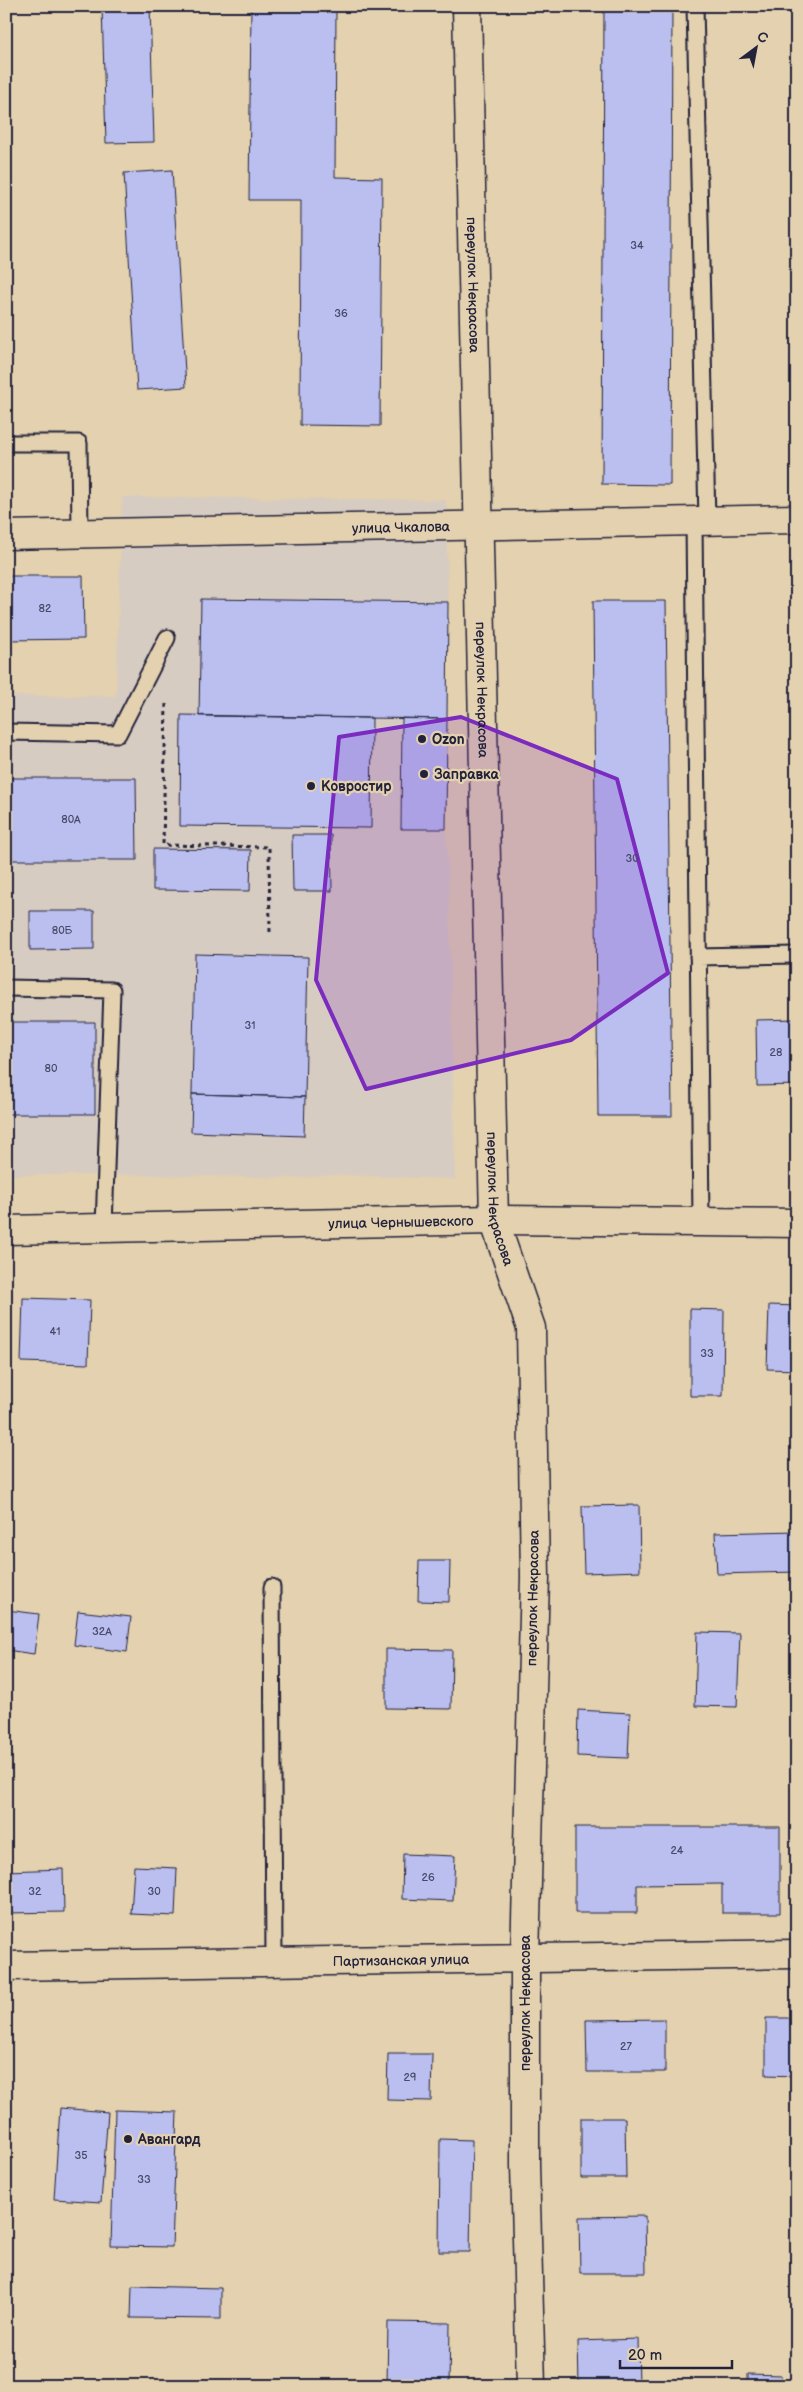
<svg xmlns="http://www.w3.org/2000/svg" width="803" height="2392" font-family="'Balsamiq Sans',sans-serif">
	<rect width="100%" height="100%" fill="#e3d1af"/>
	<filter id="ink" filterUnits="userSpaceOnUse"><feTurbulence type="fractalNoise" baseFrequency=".02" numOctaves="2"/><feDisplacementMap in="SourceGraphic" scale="10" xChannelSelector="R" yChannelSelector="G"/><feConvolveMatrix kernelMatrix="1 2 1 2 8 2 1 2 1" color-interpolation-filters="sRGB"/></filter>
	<g filter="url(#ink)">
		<path fill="#d7ccc2" d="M122 497 446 500 448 602 446 829 449 889 455 1179 335 1175 298 1178 146 1175H6V696H116Z"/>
		<path fill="#babff0" stroke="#22223b" d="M102 6H150L154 142 106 143Z
			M251 6H336L335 177 382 178 380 426 300 425 301 200H249Z
			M604 6H672L670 485 602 484Z
			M172 170 186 387 137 390 124 173Z
			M6 576H83L84 639 6 640Z
			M201 599 448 602 447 719 199 716Z
			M593 601H666L672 1116H598Z
			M181 715 372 718 371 828 180 826Z
			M402 718 447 719 446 829H401Z
			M6 778H136L137 860H6Z
			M292 835H331L332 891H293Z
			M153 849 251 850 250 891 153 890Z
			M30 911H94V949L30 950Z
			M195 954 308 957 305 1097 192 1094Z
			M797 1019V1085L757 1086 756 1020Z
			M6 1022H95V1114H6Z
			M192 1094 305 1097 304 1136 191 1132Z
			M23 1298 90 1300 88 1364 21 1362Z
			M769 1305 797 1306V1370L767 1369Z
			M690 1309 724 1310 723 1396H690Z
			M639 1505 640 1571 584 1573 582 1506Z
			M797 1531V1572L717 1574 715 1533Z
			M419 1561H450L449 1602 418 1601Z
			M6 1610 39 1614 34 1654 6 1650Z
			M78 1611 131 1617 127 1652 74 1645Z
			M697 1632 740 1633 737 1707 695 1706Z
			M386 1649 452 1650 451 1709 386 1708Z
			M578 1710 630 1713 628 1758 577 1756Z
			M575 1827H780V1913H722V1884L637 1885V1913H575Z
			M403 1854 455 1856 453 1901 402 1899Z
			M134 1866 177 1868 175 1916 131 1914Z
			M63 1869 64 1912 6 1913V1871Z
			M766 2018H797V2076L766 2075Z
			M665 2019V2072H587L586 2020Z
			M388 2054H432L431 2101 387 2100Z
			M60 2108 108 2112 101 2202 54 2199Z
			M115 2110 177 2112 172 2247 111 2246Z
			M581 2118H625L626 2178H581Z
			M440 2139 472 2140 470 2252H439Z
			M645 2216 646 2273H580L579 2217Z
			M132 2286 221 2288V2319L131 2318Z
			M388 2322 450 2323 449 2386H387Z
			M638 2339 639 2386H579L578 2341Z
			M748 2374 781 2375V2386H748Z
			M171 2380 218 2384V2386H170Z"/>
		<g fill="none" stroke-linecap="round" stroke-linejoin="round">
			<g stroke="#22223b" stroke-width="19">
				<path id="lane" d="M695 6 707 520
					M6 443H79L80 534
					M694 521 701 1222
					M6 732 118 734 167 638
					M698 957 797 955
					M6 988 112 990 104 1228
					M272 1587 274 1963"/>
			</g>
			<g stroke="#22223b" stroke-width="31">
				<g id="street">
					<path id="s1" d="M467 6 494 1220 531 1328 535 1577 525 1958V2165L531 2386"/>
					<path id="s2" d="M6 535 797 519"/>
					<path id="s3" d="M6 1230 494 1220 797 1223"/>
					<path id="s4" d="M6 1966 797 1954"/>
				</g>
			</g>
			<path stroke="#22223b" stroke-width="3" stroke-dasharray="4 4" stroke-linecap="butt" d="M166 704 163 845 269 847 270 936"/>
			<use href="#lane" stroke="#e3d1af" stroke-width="15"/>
			<use href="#street" stroke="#e3d1af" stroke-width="28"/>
		</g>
	</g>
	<path fill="#7b2cbf" fill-opacity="0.2" stroke="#7b2cbf" stroke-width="4" stroke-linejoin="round" d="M461 717 617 779 668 973 571 1040 366 1089 316 980 339 737Z"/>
	<g fill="#22223b" stroke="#e3d1af" stroke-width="2">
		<circle cx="422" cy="739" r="5"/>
		<circle cx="424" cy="774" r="5"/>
		<circle cx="311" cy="786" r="5"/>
		<circle cx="128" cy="2139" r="5"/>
	</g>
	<g text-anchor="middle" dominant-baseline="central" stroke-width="4.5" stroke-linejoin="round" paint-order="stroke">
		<g font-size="11" fill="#484968">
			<text x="637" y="245">34</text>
			<text x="341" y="313">36</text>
			<text x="45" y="608">82</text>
			<text x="71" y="819">80А</text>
			<text x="632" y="858">30</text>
			<text x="62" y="930">80Б</text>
			<text x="250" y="1025">31</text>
			<text x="776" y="1052">28</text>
			<text x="51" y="1068">80</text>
			<text x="55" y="1331">41</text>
			<text x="707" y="1353">33</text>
			<text x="102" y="1631">32А</text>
			<text x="677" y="1850">24</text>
			<text x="428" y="1877">26</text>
			<text x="35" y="1891">32</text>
			<text x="154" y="1891">30</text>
			<text x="626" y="2046">27</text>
			<text x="410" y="2077">29</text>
			<text x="81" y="2155">35</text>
			<text x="144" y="2179">33</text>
		</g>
		<g font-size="14" fill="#22223b" stroke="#e3d1af">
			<text stroke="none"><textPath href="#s1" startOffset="279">переулок Некрасова</textPath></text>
			<text stroke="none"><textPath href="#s2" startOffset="395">улица Чкалова</textPath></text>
			<text stroke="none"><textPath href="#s1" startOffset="684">переулок Некрасова</textPath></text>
			<text stroke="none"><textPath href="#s1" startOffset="1194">переулок Некрасова</textPath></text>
			<text stroke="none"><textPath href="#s3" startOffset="395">улица Чернышевского</textPath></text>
			<text transform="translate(533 1598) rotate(-89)">переулок Некрасова</text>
			<text stroke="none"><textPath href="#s4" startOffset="395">Партизанская улица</textPath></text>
			<text transform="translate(525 2003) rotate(-90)">переулок Некрасова</text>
		</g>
		<g font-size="14" font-weight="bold" fill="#22223b" stroke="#e3d1af" text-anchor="start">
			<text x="432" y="739">Ozon</text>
			<text x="434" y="774">Заправка</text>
			<text x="321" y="786">Ковростир</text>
			<text x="138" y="2139">Авангард</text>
		</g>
	</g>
	<rect width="803" height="2392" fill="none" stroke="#e3d1af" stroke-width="25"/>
	<rect x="12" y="12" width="778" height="2367" fill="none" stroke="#22223b" stroke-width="2" filter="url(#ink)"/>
	<g transform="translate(756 48) rotate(32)" stroke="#e3d1af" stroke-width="4" paint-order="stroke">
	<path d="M0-4L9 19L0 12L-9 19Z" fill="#22223b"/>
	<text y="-8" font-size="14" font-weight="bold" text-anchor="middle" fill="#22223b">С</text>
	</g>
	<path d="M620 2360v8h112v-8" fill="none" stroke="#22223b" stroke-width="2.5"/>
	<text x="628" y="2360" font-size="15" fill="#22223b" stroke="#e3d1af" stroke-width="4" paint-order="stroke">20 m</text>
</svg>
